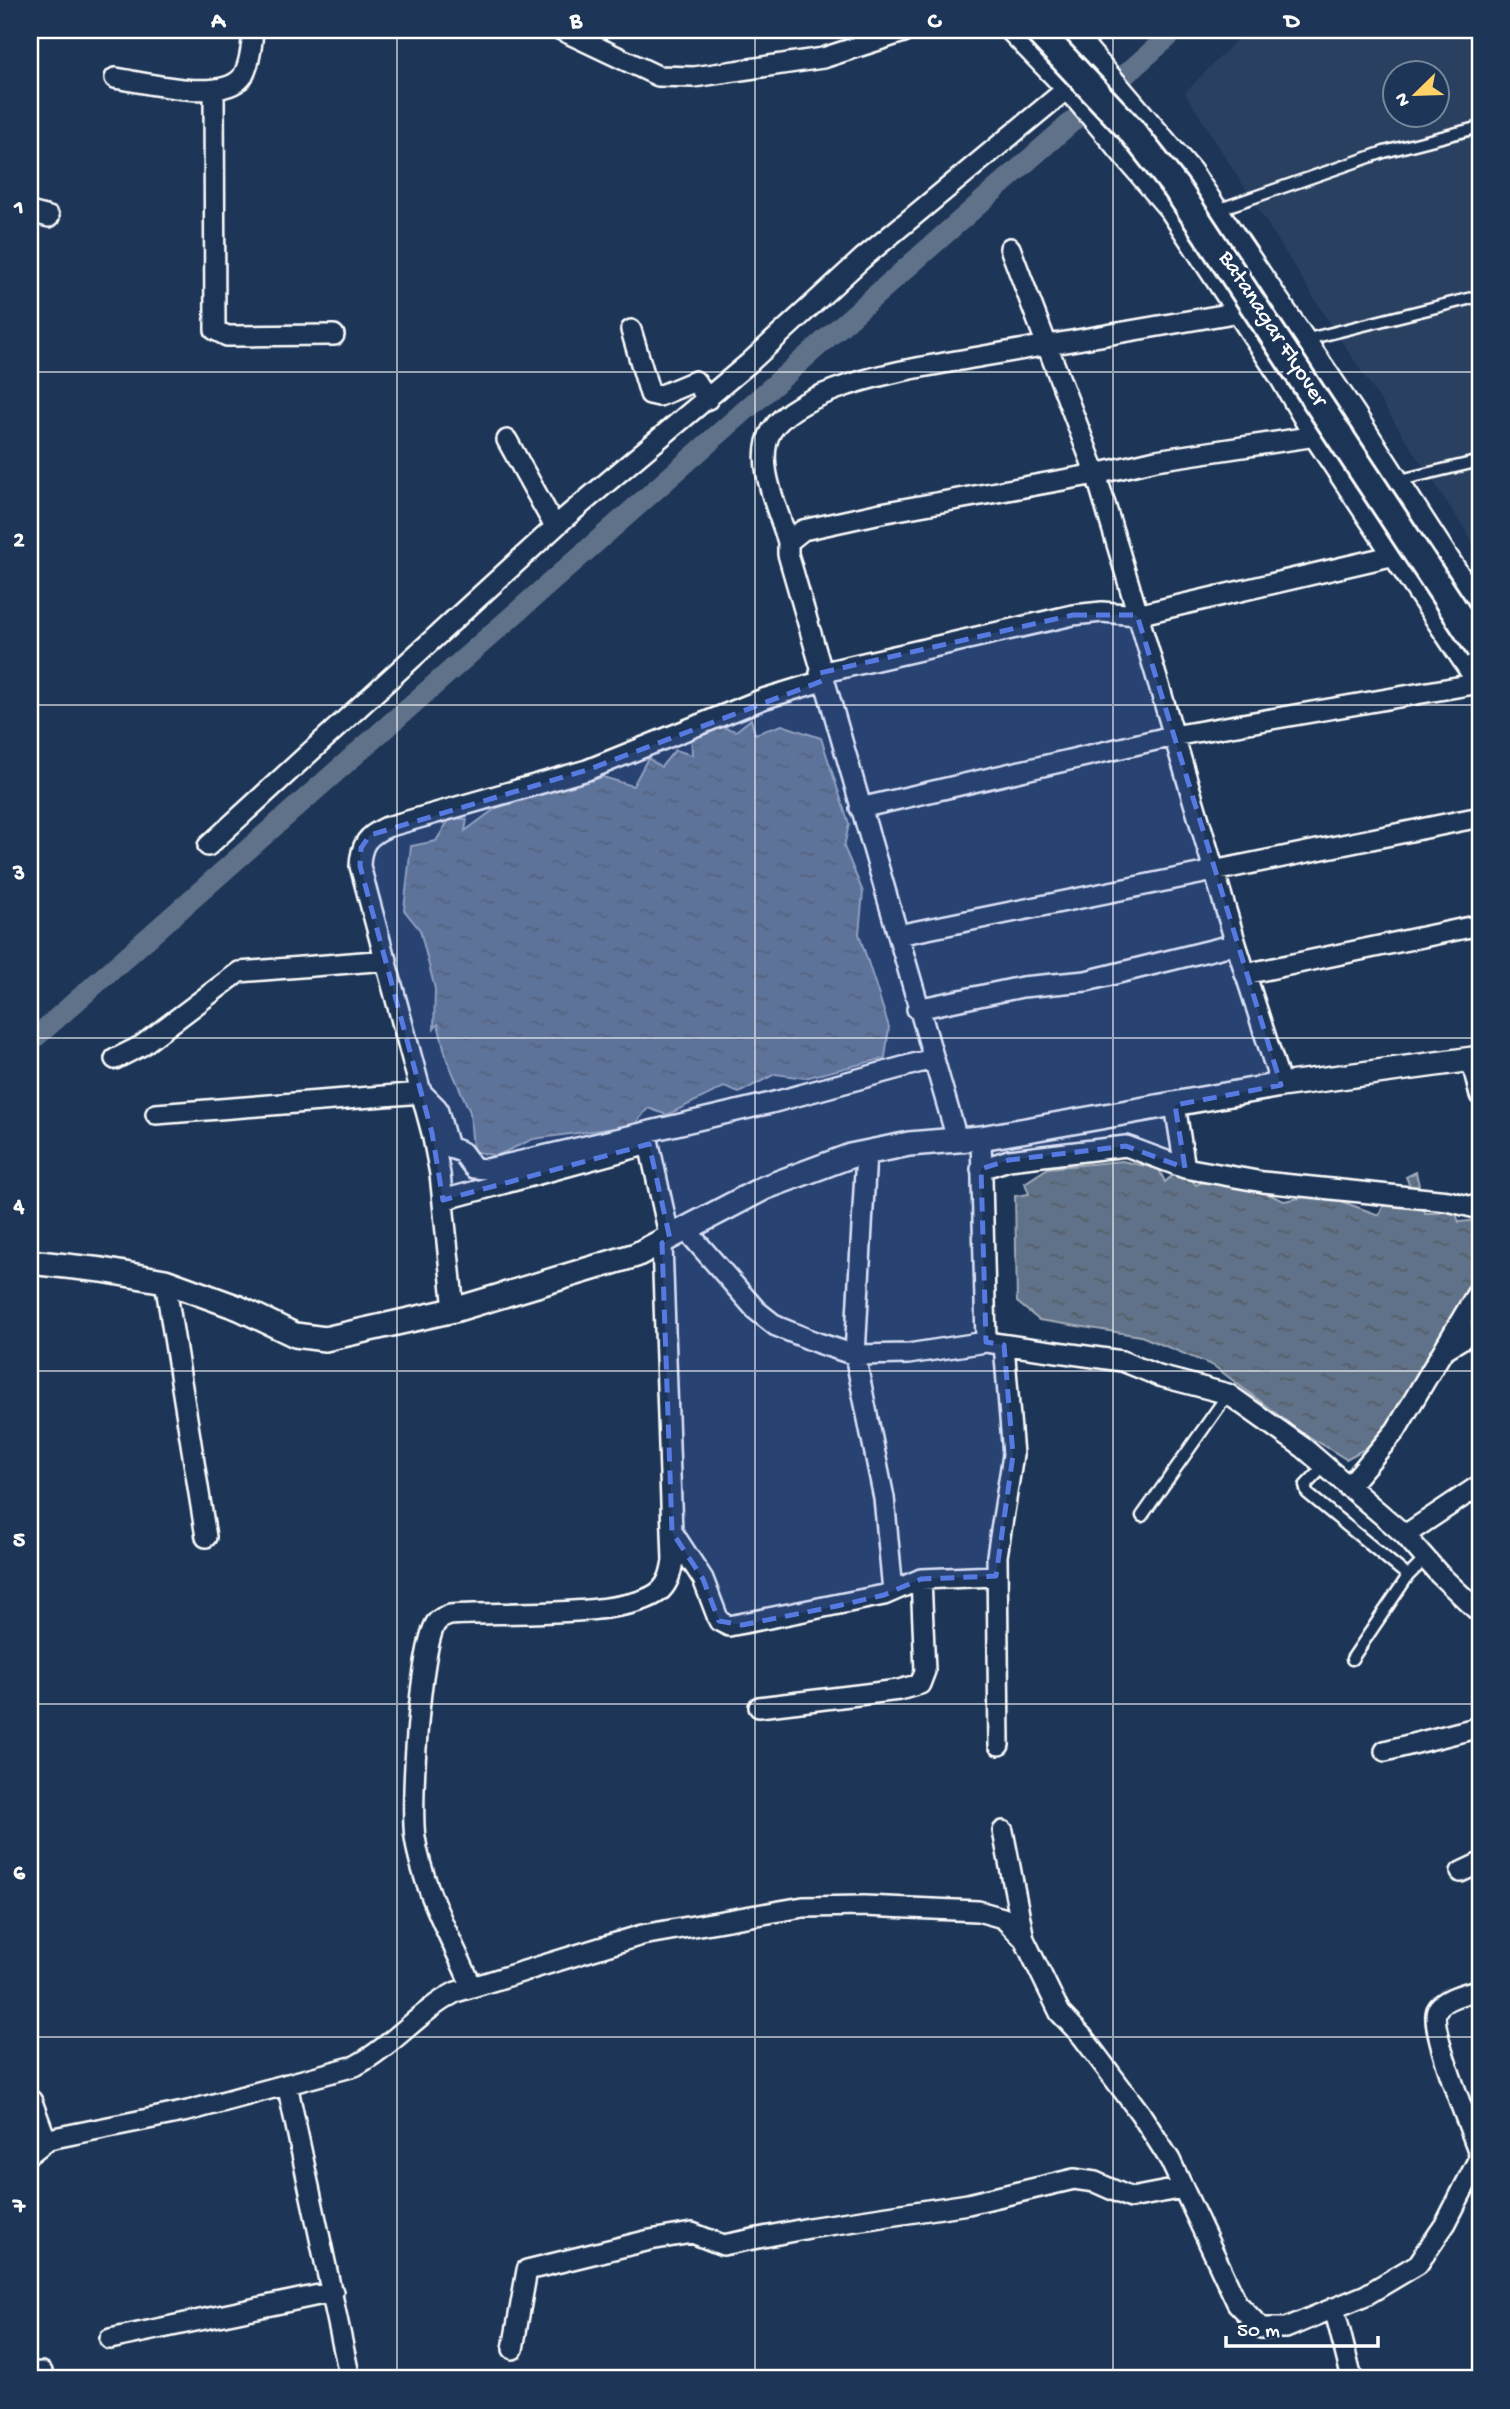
<svg xmlns="http://www.w3.org/2000/svg" width="1510" height="2409" font-family="'Gochi Hand',sans-serif">
	<defs>
		<pattern id="water-ripples" width="26" height="14" patternUnits="userSpaceOnUse" patternTransform="scale(1.75)"><rect width="26" height="14" fill="#617289"/><path d="M2 4q2-2 4 0t4 0M15 11q2-2 4 0t4 0" fill="none" stroke="#555d67"/></pattern>
	</defs>
	<rect width="100%" height="100%" fill="#1d3557"/>
	<filter id="ink" filterUnits="userSpaceOnUse"><feTurbulence type="fractalNoise" baseFrequency=".0143" numOctaves="2"/><feDisplacementMap in="SourceGraphic" scale="14" xChannelSelector="R" yChannelSelector="G"/><feConvolveMatrix kernelMatrix="1 2 1 2 8 2 1 2 1" color-interpolation-filters="sRGB"/></filter>
	<g filter="url(#ink)">
		<path fill="#2a4161" fill-rule="evenodd" d="M1246 30H1480V553L1335 331 1185 93ZM1394 74H1436V116H1394Z"/>
		<path fill="url(#water-ripples)" stroke="#a0aab8" stroke-width="2" d="M751 719 755 734 782 725 821 738 849 824 844 847 863 892 859 934 889 1027 885 1058 805 1078 775 1074 739 1093 724 1087 667 1115 648 1108 626 1136 614 1128 533 1139 496 1156 473 1151 470 1112 447 1060 438 1024 434 1029 435 989 420 930 404 910 411 846 436 841 450 818 467 819 465 831 496 808 603 777 633 786 648 758 661 767 675 750 692 755 691 730 703 722 736 731Z
			M1122 1161 1159 1169 1165 1182 1181 1168 1196 1185 1222 1174 1284 1201 1321 1194 1379 1215 1388 1196 1417 1202 1406 1177 1416 1172 1425 1213H1439L1447 1190 1459 1222 1480 1220V1225L1472 1234 1479 1260 1465 1302 1374 1444 1346 1459 1303 1433 1293 1438 1290 1424 1214 1366 1141 1336 1039 1320 1017 1302 1015 1196 1029 1194 1025 1183 1048 1168Z"/>
		<g fill="none" stroke-linecap="round" stroke-linejoin="round">
			<path stroke="#617289" stroke-width="21" d="M30 1042 1176 30"/>
			<g stroke="#fff" stroke-width="15">
				<path id="service" d="M1217 210 1384 152 1480 127
					M1304 340 1480 296
					M1396 481 1480 461
					M1324 1466 1305 1486 1307 1493 1408 1576 1352 1659
					M1142 1516 1228 1394
					M1408 1576 1426 1558"/>
			</g>
			<g stroke="#fff" stroke-width="24">
				<path id="minor" d="M561 30 658 76 694 77 823 58 910 30
					M115 78C143 82 222 103 242 77 250 66 252 44 253 30
					M214 90 215 330 227 336 334 335
					M30 212 49 217
					M1010 248 1096 474 1236 944 1281 1085
					M631 330 650 394 659 396 695 381 708 399
					M507 440 555 527
					M788 542C779 511 753 461 772 430 785 410 813 398 834 390 881 372 935 365 984 356 1069 341 1155 327 1240 312
					M820 673 1073 615 1102 612 1137 615 1395 555
					M860 808 1173 736 1480 683
					M208 846 566 517 749 363 863 258 1068 88
					M898 935 1480 817
					M1245 974 1480 925
					M917 1009 1022 987 1086 981 1236 944
					M115 1059 141 1046 239 972 387 960
					M1471 1059 1480 1095
					M1175 1105 1185 1168
					M156 1114 422 1093 437 1108 448 1147 462 1152 474 1168 487 1169 771 1103 932 1059
					M957 1139 788 554V542L803 530 881 513 1096 474 1156 460 1316 436
					M866 1153 855 1355 884 1498 893 1591
					M981 1169 1009 1160 1126 1146 1185 1168 1263 1182 1448 1201 1480 1209
					M443 1200 649 1144 670 1239
					M687 1231 757 1311 776 1326 818 1343 855 1355 908 1354 986 1342 981 1138
					M165 1281 206 1537
					M454 1310 440 1174 432 1133 360 866C361 844 367 836 387 827L587 770 763 699 822 681
					M986 1342 1122 1361 1159 1376 1228 1394 1304 1448 1405 1535 1439 1574 1480 1613
					M1447 1348 1480 1328
					M1348 1487 1396 1430 1480 1288
					M673 1533 703 1579 719 1621 729 1626 884 1595 921 1579 996 1576
					M1405 1535 1480 1485
					M759 1707 899 1690 920 1684 925 1671 921 1579
					M999 1745 997 1556 1013 1455 1004 1345
					M1385 1751 1480 1727
					M1003 1831 1024 1939
					M1461 1872 1480 1863
					M472 1987C452 1940 422 1888 415 1837 410 1803 420 1648 436 1623 440 1618 444 1617 450 1615 494 1611 631 1619 661 1590 669 1582 671 1572 673 1561L662 1243
					M1480 1989C1468 1993 1443 1998 1437 2010 1428 2028 1472 2132 1480 2156
					M287 2084 350 2379
					M44 2140 188 2111 355 2066C393 2046 418 2012 456 1992L642 1935 803 1907 864 1906 978 1911 1003 1918 1024 1939 1060 2013 1082 2036 1140 2113 1170 2160 1237 2303 1261 2328H1286L1366 2295 1418 2264 1446 2223 1480 2156
					M1334 2308 1352 2379
					M110 2339 333 2292
					M513 2349 527 2270 650 2240 692 2233 723 2245 809 2228 968 2204 1074 2179 1095 2182 1131 2198 1183 2188
					M30 2373 42 2372"/>
			</g>
			<g stroke="#fff" stroke-width="28">
				<path id="tertiary" d="M1012 30 1073 93 1172 210 1280 374 1316 436 1480 683
					M1069 30 1190 172 1352 412 1480 610
					M30 1262 102 1270 165 1281 239 1308 295 1335 325 1339 454 1310 636 1255 764 1188 850 1156 909 1144 981 1138 1281 1085 1480 1058
					M30 2102 44 2140 30 2151"/>
			</g>
			<use href="#service" stroke="#1d3557" stroke-width="10"/>
			<use href="#minor" stroke="#1d3557" stroke-width="19"/>
			<use href="#tertiary" stroke="#1d3557" stroke-width="23"/>
			<g stroke="#fff" stroke-width="32" stroke-linecap="butt">
				<path id="secondary-bridge" d="M1037 30 1130 129 1177 189 1480 649"/>
			</g>
			<use href="#secondary-bridge" stroke="#1d3557" stroke-width="26"/>
		</g>
	</g>
	<path fill="#567ae2" fill-opacity="0.2" stroke="#567ae2" stroke-width="5" stroke-dasharray="14 9" stroke-linejoin="round" d="M1073 615H1137L1281 1085 1175 1105 1185 1168 1126 1146 1009 1160 981 1169 986 1342 1004 1345 1013 1455 996 1576 921 1579 884 1595 837 1606 742 1625 719 1621 703 1579 672 1532 662 1243 670 1239 649 1144 443 1200 432 1133 360 866 361 848 370 835 587 770 822 681 820 673Z"/>
	<path fill="none" stroke="#fff" stroke-width="2" stroke-opacity="0.55" d="M397 30V2379M755 30V2379M1113 30V2379M30 372H1480M30 705H1480M30 1038H1480M30 1371H1480M30 1704H1480M30 2037H1480"/>
	<g text-anchor="middle" dominant-baseline="central" stroke-width="7" stroke-linejoin="round" paint-order="stroke">
		<g font-size="23" fill="#fff" stroke="#1d3557">
			<text transform="translate(1272 329) rotate(57)">Batanagar Flyover</text>
		</g>
	</g>
	<rect width="1510" height="2409" fill="none" stroke="#1d3557" stroke-width="77"/>
	<g transform="translate(1416 94) rotate(247)"><circle r="33" fill="#1d3557" stroke="#77869a" stroke-width="2"/>
	<path d="M0-5L12 26L0 18L-12 26Z" fill="#ffd166"/>
	<text y="-10" font-size="19" font-weight="bold" text-anchor="middle" fill="#ffffff">N</text>
	</g>
	<path d="M1226 2336v10h152v-10" fill="none" stroke="#ffffff" stroke-width="3.5"/>
	<text x="1237" y="2336" font-size="21" fill="#ffffff" stroke="#1d3557" stroke-width="5" paint-order="stroke">50 m</text>
	<rect x="38" y="38" width="1434" height="2332" fill="none" stroke="#fff" stroke-width="2.5"/>
	<g font-size="23" text-anchor="middle" font-weight="bold" fill="#fff">
		<text x="218" y="27">A</text>
		<text x="576" y="27">B</text>
		<text x="934" y="27">C</text>
		<text x="1292" y="27">D</text>
		<text x="19" y="213">1</text>
		<text x="19" y="546">2</text>
		<text x="19" y="879">3</text>
		<text x="19" y="1212">4</text>
		<text x="19" y="1546">5</text>
		<text x="19" y="1879">6</text>
		<text x="19" y="2212">7</text>
	</g>
</svg>
